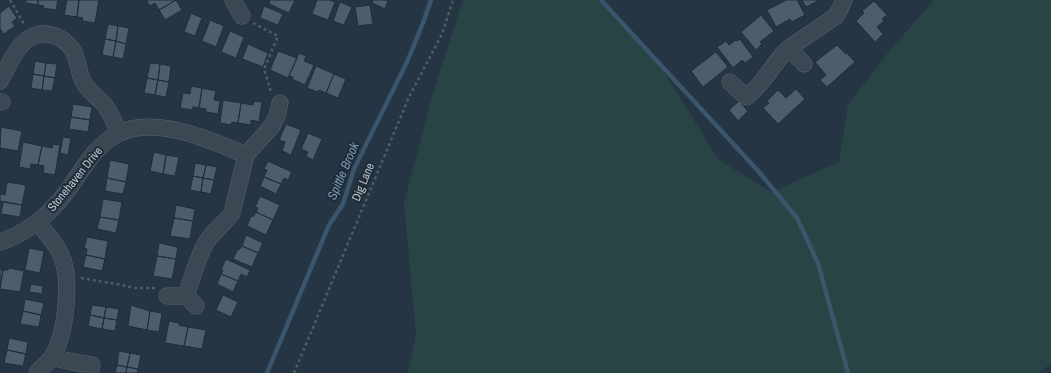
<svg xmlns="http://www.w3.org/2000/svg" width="1051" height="373" font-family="'Archivo Narrow',sans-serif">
	<rect width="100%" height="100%" fill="#263543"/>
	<path fill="#284444" d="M463 0H597L658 62 718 159 771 192 839 162 848 105 890 50 934 0H1051V364L1037 373H408L416 334 404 203 433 93Z"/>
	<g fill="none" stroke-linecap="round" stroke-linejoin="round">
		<path stroke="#3b556c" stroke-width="4.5" d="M601 0 760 173 797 218 818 263 848 373
			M267 373 329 225 343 204 354 169 407 62 423 23 431 0"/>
	</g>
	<path fill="#4c5d6b" stroke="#212e3a" d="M26 0H38V5L26 3Z
		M38 0H58L56 10 43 8 44 6 38 5Z
		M67 0H79L77 17 64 15Z
		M79 0H99L95 23 82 21 83 18 77 17Z
		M146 0H176L159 10 155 3 150 6Z
		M176 0 182 10 165 20 159 10Z
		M270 0H295L289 13 269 4Z
		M317 0H330L335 2 328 20 312 14Z
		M373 0H385L388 1 385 9 372 3Z
		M786 0H797L805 15 792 22 790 19 776 27 767 10Z
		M802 0H818V1L806 7Z
		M874 1 887 15 882 19 884 21 877 27 883 34 875 42 856 21 864 13 862 11Z
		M340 2 352 7 344 25 333 21Z
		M370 5 373 24 358 26 355 7Z
		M9 6 17 18 12 22 15 26 4 34 0 29V13Z
		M264 6 283 14 278 25 260 18Z
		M191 13 202 18 195 36 184 32Z
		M761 15 774 31 760 42 762 44 756 50 741 32Z
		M210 20 224 26 216 47 202 41Z
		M108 24 118 26 116 41 105 39Z
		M118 26 129 28 126 44 116 41Z
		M230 31 244 37 236 58 221 52Z
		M105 39 116 41 113 57 102 55Z
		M740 39 753 57 745 63 742 60 733 68 717 47 726 41 729 45 736 40 737 41Z
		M116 41 126 44 123 59 113 57Z
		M248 44 268 53 263 67 242 59Z
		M837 45 846 54 847 53 855 62 827 87 820 80 826 75 815 62Z
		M278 51 297 58 288 78 270 70Z
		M716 52 728 67 703 87 691 71Z
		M299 53 306 56 304 61 314 65 305 85 292 79 293 77 289 76Z
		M35 61 46 63 44 76 33 74Z
		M46 63 57 64 55 78 44 76Z
		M150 63 160 64 158 80 147 78Z
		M160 64 171 66 169 82 158 80Z
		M316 66 334 74 326 93 319 90 318 92 307 88Z
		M33 74 44 76 42 90 31 88Z
		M334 74 346 79 338 98 326 93Z
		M44 76 55 78 52 91 42 90Z
		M147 78 158 80 155 95 144 93Z
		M158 80 169 82 166 97 155 95Z
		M191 86 202 88 199 108 193 107 192 110 180 108 183 93 190 94Z
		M202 88 216 91 214 100 220 101 218 114 206 112V109L199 108Z
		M796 89 805 99 778 124 763 108 769 103 767 101 778 90 786 98Z
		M223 100 241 103 238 123 232 122 231 125 220 123Z
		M254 101 262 102 259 122 251 120V125L238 123 241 103 253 105Z
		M739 101 748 111 738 121 729 110Z
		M73 104 92 107 90 120 71 117Z
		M71 117 90 120 88 132 69 129Z
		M286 124 301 130 291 155 282 151 285 142 279 140Z
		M1 127 22 131 18 151 0 148Z
		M308 133 322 139 313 160 306 156 308 152 301 149Z
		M63 137 71 138 68 155 60 153Z
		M23 142 42 146 38 165 31 164 30 169 19 167Z
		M53 144 60 145 55 175 43 173 44 166 38 165 42 146 52 148Z
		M154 152 166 155 163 174 150 171Z
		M166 155 179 157 175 176 163 174Z
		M110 160 129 164 126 182 107 178Z
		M268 161 292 172 288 180 284 178 281 184 264 177 267 170 264 169Z
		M195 163 206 165 203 178 193 176Z
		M206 165 217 167 214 180 203 178Z
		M193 176 203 178 201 192 190 190Z
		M264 177 281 184 276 194 260 186Z
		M107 178 126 182 123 194 105 191Z
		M203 178 214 180 211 194 201 192Z
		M7 182 26 185 22 205 0 201V194L5 195Z
		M260 196 280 205 273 220 256 212 258 208 255 207Z
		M103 199 122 202 119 220 100 217Z
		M3 202 22 205 20 217 1 214Z
		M176 205 195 209 193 221 174 218Z
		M256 212 273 220 266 235 247 226 251 216 253 217Z
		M100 217 119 220 116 233 97 229Z
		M174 218 193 221 190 239 170 236Z
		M246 235 263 243 258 253 242 246Z
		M87 237 108 241 105 259 86 255 87 249 84 248Z
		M159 243 178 247 176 259 157 256Z
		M242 246 258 253 252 267 233 259 238 249 239 250Z
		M29 248 44 251 40 273 25 270Z
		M86 255 105 259 102 271 83 267Z
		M157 256 176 259 172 279 153 276Z
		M226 259 250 270 247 277 241 274 238 281 221 274 223 270 221 269Z
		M9 268 24 271 20 292 0 289 3 270H8Z
		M0 269 3 270 0 287Z
		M221 274 238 281 233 292 217 284Z
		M31 284 43 286 42 294 29 292Z
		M223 295 238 302 231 317 216 310Z
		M25 299 44 303 41 315 23 311Z
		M92 305 106 307 104 318 90 315Z
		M131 305 150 311 147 330 128 326Z
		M106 307 119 309 117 320 104 318Z
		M23 311 41 315 39 327 20 324Z
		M150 311 162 313 159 332 147 330Z
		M90 315 104 318 102 329 88 326Z
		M104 318 117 320 115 331 102 329Z
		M169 321 179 323V325L188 327 184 346 165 343Z
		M188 327 206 330 202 349 184 346Z
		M9 338 28 342 26 354 7 350Z
		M7 350 26 354 23 366 4 363Z
		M119 351 130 353 127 367 117 365Z
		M130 353 141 355 138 369 127 367Z
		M117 365 127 367 126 373H115Z
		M127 367 138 369 137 373H126Z"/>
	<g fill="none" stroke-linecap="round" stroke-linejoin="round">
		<g stroke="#596570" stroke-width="17">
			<path id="minor" d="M233 0 242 16
				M789 48 804 64
				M0 81C11 61 23 27 52 35 60 37 67 42 72 49 79 59 78 73 84 83 88 91 95 95 101 101 110 110 114 122 119 133
				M730 82 738 90 747 97 760 84 782 55 789 48 836 16 840 9 844 0
				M0 102H2
				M0 242C25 234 44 219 61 199 77 180 88 155 108 140 145 110 208 139 246 155
				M167 296H186L196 306
				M186 296C192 278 197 258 207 241 214 231 224 224 232 213L246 155 272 126 277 116 280 103
				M52 357 72 362 92 365 90 373
				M37 373C41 367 48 363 52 357 66 335 72 279 61 255 56 243 46 233 38 223"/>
		</g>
		<path stroke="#476060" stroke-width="2.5" stroke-dasharray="3 3" stroke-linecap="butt" d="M10 0 24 24
			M253 23 278 36 264 69 271 92
			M81 278 117 284 134 288H155
			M294 373 409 97 442 34 453 0"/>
		<use href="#minor" stroke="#3b4753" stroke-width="16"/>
	</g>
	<g text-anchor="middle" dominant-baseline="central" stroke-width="4" stroke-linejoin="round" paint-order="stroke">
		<g font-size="12" fill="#b8c2cc" stroke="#1f2c38">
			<text transform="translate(75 179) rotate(-51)">Stonehaven Drive</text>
			<text transform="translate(363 182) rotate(-67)">Dig Lane</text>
		</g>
		<g font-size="13" font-style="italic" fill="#7796b0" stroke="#1f2c38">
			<text transform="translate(343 171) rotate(-67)">Spittle Brook</text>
		</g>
	</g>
</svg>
